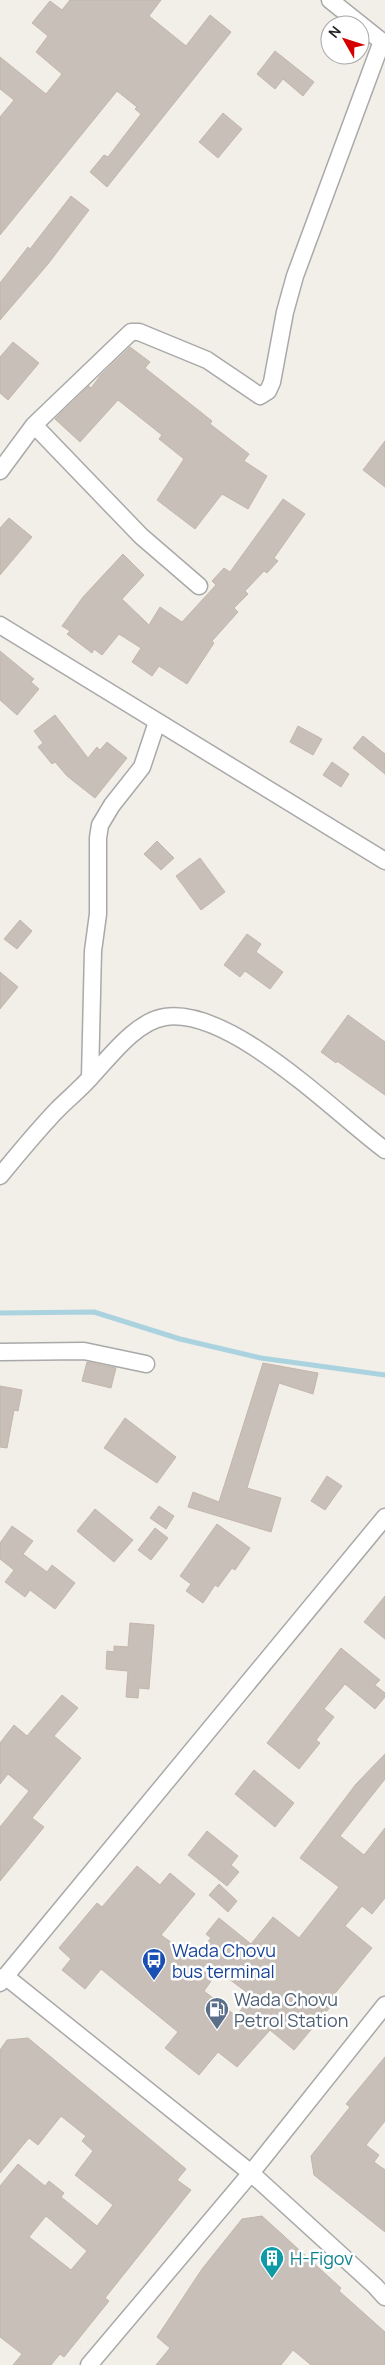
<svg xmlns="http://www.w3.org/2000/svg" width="385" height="2365" font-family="Manrope,sans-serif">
	<rect width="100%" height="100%" fill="#f2efe9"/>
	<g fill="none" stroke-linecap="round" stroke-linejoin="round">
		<path stroke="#aad3df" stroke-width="5" d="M0 1313 94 1312 180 1339 261 1358 385 1375"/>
	</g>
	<path fill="#c7bfb8" stroke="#c4b6ab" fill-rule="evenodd" d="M70 0H161L149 16 186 46 210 15 231 32 107 187 90 172 104 155 108 157 141 114 135 109 137 107 117 91 0 235V117L14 100 0 89V57L46 94 62 74 36 52 48 36 32 23 50 1 62 10Z
		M275 51 314 82 303 96 283 79 275 89 257 74Z
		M223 113 242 129 218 158 199 142Z
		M71 196 89 210 48 264 0 320V283L28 247 30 249Z
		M13 342 39 363 8 400 0 393V357Z
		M130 347 150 362 145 368 212 421 210 424 249 454 244 461 267 476 248 509 222 494 195 529 157 500 184 459 159 439 162 435 118 400 80 442 55 419 89 386 91 388 100 376Z
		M385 441V487L363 470Z
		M283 499 305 514 274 558 278 561 267 573 264 571 245 591 248 594 234 608 238 612 212 641 214 643 187 684 159 666 152 676 132 662 141 648 119 634 102 655 94 649 92 653 67 634 70 631 62 626 83 597 123 554 144 575 122 599 149 625 160 607 182 622 216 585 212 581 224 568 230 572Z
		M9 518 32 537 0 575V528Z
		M0 651 34 679 31 682 39 689 17 715 0 700Z
		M55 715 88 758 97 747 100 750 107 742 127 758 95 798 67 776 55 762 52 764 38 747 43 743 34 731Z
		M298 726 322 739 313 755 290 742Z
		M363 736 385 754V774L353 748Z
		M332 762 349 774 341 787 323 775Z
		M157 841 174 858 161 870 144 854Z
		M200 858 225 892 201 910 176 876Z
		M20 920 32 931 17 949 4 939Z
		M247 934 261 944 256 952 283 972 270 989 245 971 240 977 224 965Z
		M0 972 18 987 0 1009Z
		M348 1015 385 1042V1095L337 1061 336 1063 321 1052Z
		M87 1362 116 1368 111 1388 82 1381Z
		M263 1363 318 1373 313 1394 279 1383 247 1488 281 1498 271 1532 188 1507 193 1492 219 1502Z
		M0 1386 22 1390 18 1411 14 1410 7 1448 0 1447Z
		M125 1418 176 1457 157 1483 104 1448Z
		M327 1476 342 1486 325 1510 311 1501Z
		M159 1506 174 1516 166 1529 150 1518Z
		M95 1509 133 1540 114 1562 77 1531Z
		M217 1524 250 1548 235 1570 232 1568 218 1587 215 1585 203 1603 186 1591 191 1584 180 1576Z
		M12 1526 33 1541 23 1554 47 1572 52 1565 75 1583 55 1609 30 1590 25 1597 5 1582 14 1570 0 1559V1543Z
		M155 1528 168 1538 151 1560 138 1550Z
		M385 1596V1639L364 1622Z
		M130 1623 154 1625 149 1689 139 1688 138 1698 126 1697 128 1671 106 1669 107 1651 114 1652V1646L128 1647Z
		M341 1648 380 1680 375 1685 385 1693V1697L375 1709 345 1684 324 1709 334 1717 316 1740 320 1743 299 1769 267 1743Z
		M62 1695 78 1708 54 1736 81 1758 32 1818 44 1827 0 1881V1827L29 1791 8 1774 0 1784V1743L14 1725 27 1736Z
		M385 1754V1779L340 1836 364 1855 385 1828V1898L372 1914 362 1906 345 1926 372 1948 332 1997 336 2000 294 2050 270 2030 237 2067 218 2052 199 2075 165 2048 178 2032 101 1969 85 1989 62 1970 71 1959 59 1948 97 1903 102 1907 137 1866 160 1885 170 1873 195 1894 161 1935 194 1959 211 1938 206 1934 219 1918 251 1944 273 1917 299 1938 339 1887 300 1858 356 1784ZM218 1971 252 1996 236 2016 204 1991Z
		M254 1770 294 1803 275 1827 235 1794Z
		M207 1831 238 1856 231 1865 239 1872 227 1886 188 1855Z
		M219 1884 237 1901 228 1912 209 1895Z
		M28 2038 186 2169 177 2180 191 2190 105 2298 109 2301 64 2357 60 2354 51 2365H13L22 2354 0 2337V2186L18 2164 45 2186 49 2181 64 2193 61 2197 97 2226 113 2205 75 2175 93 2151 82 2141 86 2136 61 2116 38 2145 29 2138 0 2173V2050L7 2040ZM46 2216 87 2251 71 2270 29 2237Z
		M385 2057V2121L366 2145 379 2155 374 2162 385 2170V2232L314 2175 311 2156 350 2107 346 2104Z
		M262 2216 341 2288 339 2291 385 2332V2365H311L293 2350 281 2365H156L170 2348 157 2337 202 2269 242 2219Z"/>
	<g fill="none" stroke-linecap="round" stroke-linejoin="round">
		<g stroke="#a9a9a9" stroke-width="19">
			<path id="street" d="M330 0 385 44
				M34 425 141 536 199 586
				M0 471 34 425 131 332H139L207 360 260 396 268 391 272 382 285 312 295 276 382 41
				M0 625 385 861
				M90 1078 93 951 98 914V838L100 825 112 805 142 767 157 722
				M0 1176C18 1154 37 1131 57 1110 68 1099 80 1089 90 1078 109 1058 136 1021 165 1017 231 1007 334 1112 385 1150
				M0 1352 84 1351 146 1364
				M5 1976 251 2173 375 2286 385 2297
				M0 1983 385 1517
				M89 2365 251 2173 385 2005"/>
		</g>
		<use href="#street" stroke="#fff" stroke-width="16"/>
	</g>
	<defs>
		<g id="bus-pin" transform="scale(1.25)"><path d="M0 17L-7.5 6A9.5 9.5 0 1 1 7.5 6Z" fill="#1a4fb4" stroke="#fff"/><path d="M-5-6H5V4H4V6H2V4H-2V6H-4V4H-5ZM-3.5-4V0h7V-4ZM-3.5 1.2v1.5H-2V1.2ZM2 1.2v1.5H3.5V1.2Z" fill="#fff"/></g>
		<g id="fuel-pin" transform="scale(1.25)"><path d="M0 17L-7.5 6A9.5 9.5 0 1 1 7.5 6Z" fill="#5c6f8a" stroke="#fff"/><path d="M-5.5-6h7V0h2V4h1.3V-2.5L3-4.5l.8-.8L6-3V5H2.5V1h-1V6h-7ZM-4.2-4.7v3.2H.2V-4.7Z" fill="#fff"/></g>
		<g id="building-pin" transform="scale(1.25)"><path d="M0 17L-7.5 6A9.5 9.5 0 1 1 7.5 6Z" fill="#0f9aa8" stroke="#fff"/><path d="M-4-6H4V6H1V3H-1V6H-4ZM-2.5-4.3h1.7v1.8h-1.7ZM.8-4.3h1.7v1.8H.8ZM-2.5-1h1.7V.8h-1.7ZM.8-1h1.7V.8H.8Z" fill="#fff"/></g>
	</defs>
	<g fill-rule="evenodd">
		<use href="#bus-pin" x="154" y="1960"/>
		<use href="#fuel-pin" x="217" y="2009"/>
		<use href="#building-pin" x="272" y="2258"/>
	</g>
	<g text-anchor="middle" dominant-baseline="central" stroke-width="5" stroke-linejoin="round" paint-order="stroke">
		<g font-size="18" fill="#164399" stroke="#fff" text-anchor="start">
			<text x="172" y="1950">Wada Chovu<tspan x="172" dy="21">bus terminal</tspan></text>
		</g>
		<g font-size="18" fill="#4e5e75" stroke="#fff" text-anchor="start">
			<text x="234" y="1999">Wada Chovu<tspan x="234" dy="21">Petrol Station</tspan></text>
		</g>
		<g font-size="18" fill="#0d838f" stroke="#fff" text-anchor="start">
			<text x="290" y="2258">H-Figov</text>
		</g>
	</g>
	<g transform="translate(345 40) rotate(309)"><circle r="24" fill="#ffffff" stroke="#a7a7a7"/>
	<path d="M0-4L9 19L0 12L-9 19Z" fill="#d40000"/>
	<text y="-8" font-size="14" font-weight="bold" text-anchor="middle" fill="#222222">N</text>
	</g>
</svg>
